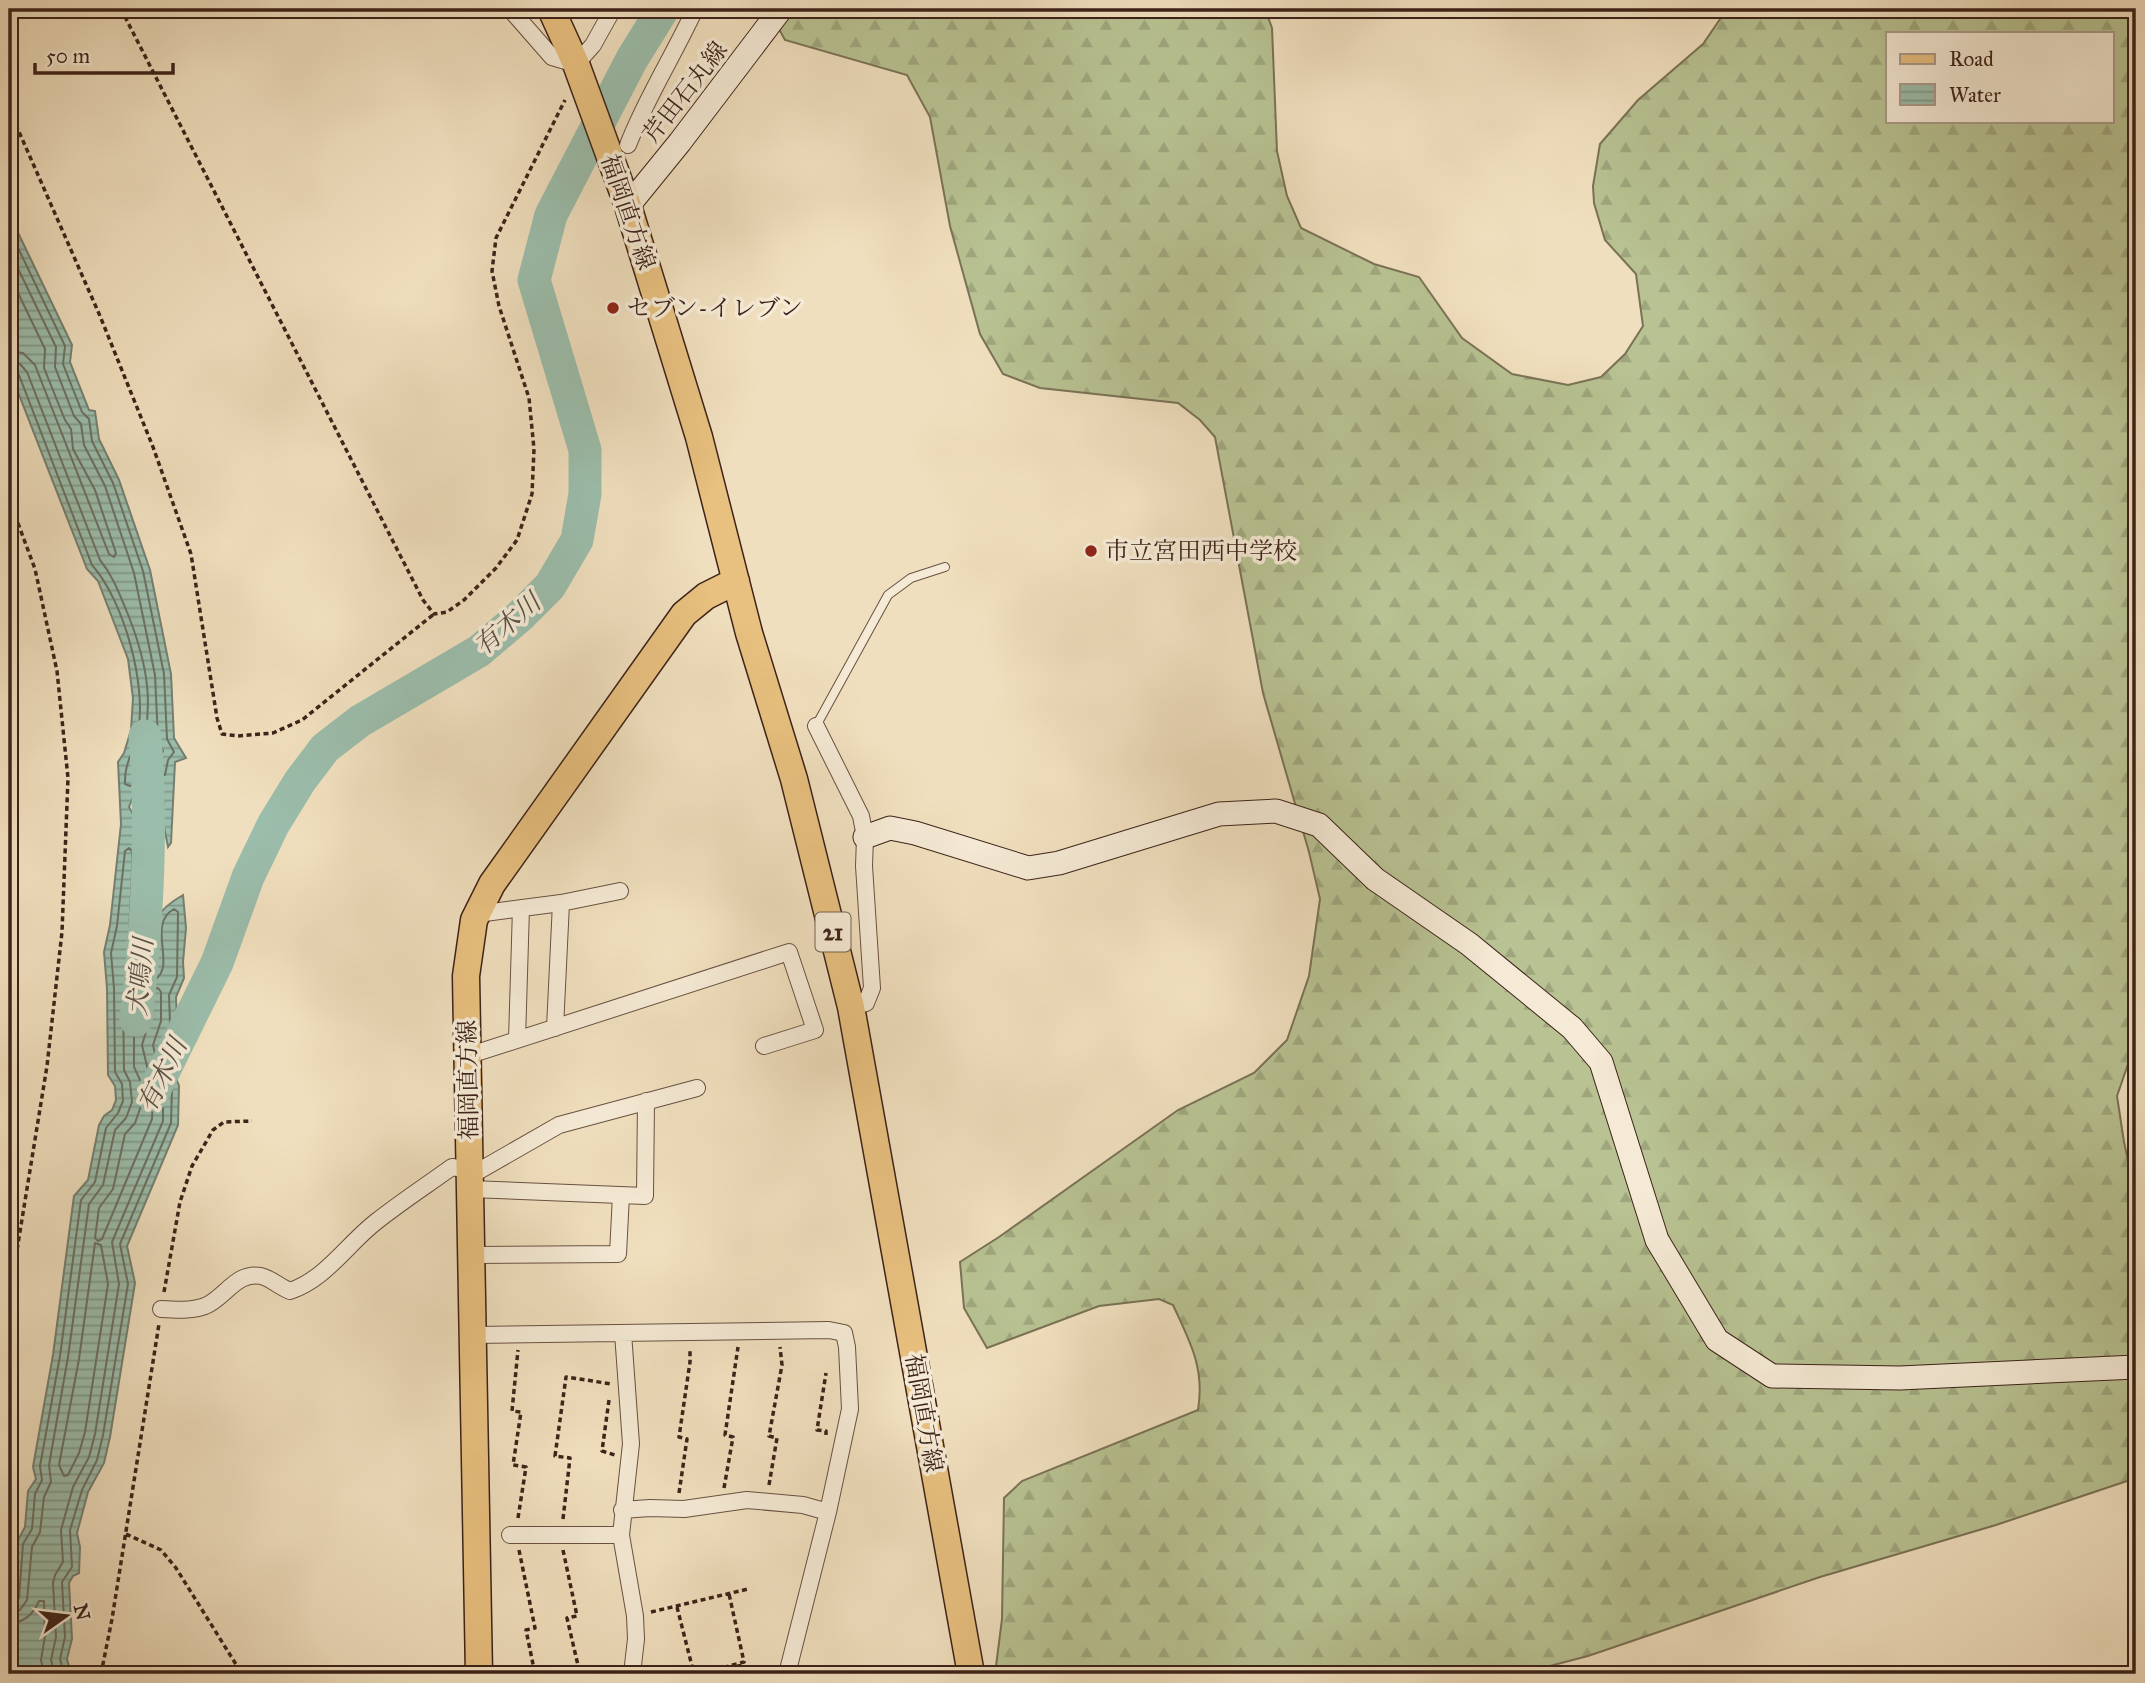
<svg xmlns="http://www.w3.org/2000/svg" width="2145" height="1683" font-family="'IM FELL Great Primer','Noto Serif JP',serif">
	<defs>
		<pattern id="forest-firs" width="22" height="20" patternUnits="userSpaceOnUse" patternTransform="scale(1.75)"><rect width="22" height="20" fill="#b8c292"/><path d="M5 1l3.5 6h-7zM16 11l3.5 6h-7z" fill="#9fa67d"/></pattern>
		<pattern id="water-rules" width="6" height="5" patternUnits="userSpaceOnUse" patternTransform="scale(1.75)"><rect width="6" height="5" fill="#9bbdab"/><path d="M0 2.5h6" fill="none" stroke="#80998a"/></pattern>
	</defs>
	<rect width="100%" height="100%" fill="#f0dfbe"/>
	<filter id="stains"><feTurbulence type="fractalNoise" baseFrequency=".00286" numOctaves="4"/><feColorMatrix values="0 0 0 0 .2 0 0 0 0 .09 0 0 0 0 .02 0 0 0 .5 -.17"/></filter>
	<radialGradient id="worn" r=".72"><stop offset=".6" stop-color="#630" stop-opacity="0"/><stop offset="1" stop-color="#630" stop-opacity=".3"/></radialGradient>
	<path fill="url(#forest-firs)" stroke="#7a7256" stroke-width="2" fill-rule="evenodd" d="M768 9H1265L1272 28 1277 151 1287 196 1301 228 1374 264 1419 277 1462 338 1512 374 1568 385 1601 377 1625 354 1643 326 1636 274 1605 240 1594 203 1593 186 1600 144 1638 100 1703 44 1727 9H2136V1041L2117 1096 2124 1142 2136 1197V1478L1996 1525 1820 1577 1588 1656 1519 1674H995L1002 1619 1004 1498 1022 1481 1198 1410C1205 1368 1190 1342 1173 1305L1159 1299 1099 1306 987 1348 964 1308 960 1262 999 1237 1178 1110 1254 1073 1287 1040 1309 976 1320 899 1309 852 1263 693 1215 437 1200 420 1178 403 1040 388 1003 374 980 334 950 226 930 117 907 75 785 40ZM1888 33H2112V121H1888Z"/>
	<path fill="url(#water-rules)" stroke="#757f71" stroke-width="2" d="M9 192H11L15 208 11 218 72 345 70 362 89 410 95 411 99 439 119 480 150 570 171 674 174 738 186 758 175 762 171 843 168 847 162 816 164 801 156 778 137 787 129 807C148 838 138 894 136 930 136 946 137 962 135 978L153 973C168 937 134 923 183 895L186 928 183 962 184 978 176 997 177 1024 168 1044 174 1073 179 1086 178 1125 127 1246 135 1283 110 1437 104 1463 88 1492 77 1533 80 1547 79 1573 73 1576 69 1583 72 1639 67 1659 71 1674H9V1610L13 1592 17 1542 25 1527 28 1491 36 1479 33 1467 53 1355 74 1196 88 1180 99 1125 104 1116 112 1110 116 1100 115 1086 108 1075 107 988 104 952 110 925 121 824 118 762 124 753 131 730 133 698 128 659 98 581 87 569 9 369Z"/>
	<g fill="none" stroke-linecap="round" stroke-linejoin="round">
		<path stroke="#6c7062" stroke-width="2" d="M9 229 65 346 63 364 82 412 89 419 92 441 113 483 143 571 164 674 167 739 174 752 168 760 165 775 153 771 130 786 125 784C124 763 134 752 138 732 147 685 124 601 92 565L19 375 14 371 9 370
			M9 250 56 347 55 367 74 416 81 424 84 445 105 486 134 573 155 675 158 739 163 751 157 762 140 768 136 765C157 712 148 664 127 612 119 593 113 576 100 560L27 372 20 364 9 361
			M9 274 45 349 44 368 65 420 71 429 73 449 95 490 116 553 114 557 109 554 35 365 23 353 9 351
			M148 1002 150 1005V1019L142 1045 153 1092 152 1119 102 1239 98 1241 95 1238 99 1208 113 1189 125 1134 135 1123 142 1103 141 1082 134 1067V1007L136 1004Z
			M95 1243 101 1245 108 1284 85 1432 79 1453 68 1475 64 1476 59 1465 79 1359Z
			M9 1604 15 1603 19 1598 23 1544 32 1529 35 1494 42 1480 40 1466 60 1356 81 1200 95 1182 106 1128 118 1113 123 1101 122 1084 115 1072 114 988 111 953 117 926 125 851 129 848 132 851C133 878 130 905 129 933 128 948 131 961 128 976L133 983C139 985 143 983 149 982 182 972 144 926 174 909L178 912 177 977 169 995 170 1023 162 1043 167 1075 172 1088 171 1123 120 1244 128 1284 103 1435 97 1460 82 1490 70 1530 72 1567 62 1582 65 1637 60 1659 64 1674
			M9 1613 20 1610 27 1600 32 1547 40 1532 44 1497 51 1482 49 1465 68 1357 89 1204 103 1185 115 1130 126 1118 132 1102 130 1082 124 1070 123 993 126 990 138 993 158 988 161 992V1021L153 1045 163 1090V1121L112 1242 119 1284 95 1434 89 1457 73 1487 61 1530 63 1562 55 1575 53 1583 56 1637 51 1660 55 1674
			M9 1623C24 1623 33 1615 39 1601H44L45 1636 41 1660 44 1674"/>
		<path stroke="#9bbdab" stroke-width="33" d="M136 1020C147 926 153 831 145 736
			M152 1095 217 963 248 877 273 825 300 781 325 748 360 721 479 651 519 617 550 586 577 540 585 494V450L534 280 551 215 632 59 663 9"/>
		<g stroke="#695142" stroke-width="10">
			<path id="lane" d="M816 726 888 595 911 578 945 567"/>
		</g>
		<g stroke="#695142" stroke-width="18">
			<path id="street" d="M510 9 552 57 576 64 593 45 613 9
				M628 145C646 98 674 55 695 9
				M816 726 861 816 865 837 864 866 872 988 866 1003 851 1007
				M477 914 561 903 620 891
				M555 1028 561 903
				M517 1040 521 908
				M467 1056 789 952 815 1030 764 1046
				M470 1176 559 1125 697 1088
				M470 1189 645 1196 646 1101
				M472 1255 618 1254 621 1195
				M161 1309C176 1310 191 1311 205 1306 225 1298 236 1271 261 1276 270 1278 280 1287 290 1291 326 1279 348 1243 377 1221 401 1202 427 1185 452 1167L470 1170
				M623 1333 631 1444 621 1535 635 1616 636 1639 632 1674
				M474 1335 829 1330 844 1333 847 1347 850 1409 828 1512 787 1674
				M622 1510 650 1508 684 1509 747 1500 803 1505 828 1512
				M510 1535H621"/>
		</g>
		<g stroke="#3c2219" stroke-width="25">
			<path id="secondary" d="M628 206 680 142 781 9
				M865 837 890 828 915 833 1028 868 1059 863 1219 814 1276 811 1319 825 1375 879 1469 944 1572 1028 1601 1062 1657 1240 1717 1340 1772 1376 1900 1378 2136 1367"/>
		</g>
		<g stroke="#3c2219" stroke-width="29">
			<path id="primary" d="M551 9 576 64 628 206 699 437 749 633 794 779 851 1007 971 1674
				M479 1674 466 976 474 920 492 884 684 614 706 596 736 581"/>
		</g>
		<path stroke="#3c2219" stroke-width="3.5" stroke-dasharray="5 3.5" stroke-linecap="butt" d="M121 9 423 600 434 614 447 612 464 600 496 568 517 540 532 494 534 449 529 398 499 306 492 271 496 238 565 100
			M9 109 100 316 153 447 191 554 217 718 222 734 238 736 273 733 302 720 434 614
			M9 499 35 569 57 671 68 778 62 932 47 1066 9 1299
			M164 1292 180 1202 192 1166 213 1130 224 1122 252 1121
			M609 1400 602 1451 615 1455
			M826 1435V1431L817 1430 826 1373
			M769 1485 777 1438 769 1436 782 1365 780 1347
			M724 1488 733 1437 725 1435 738 1347
			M679 1493 687 1439 679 1437 690 1362V1348
			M518 1518 526 1467 513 1465 521 1412 512 1411 518 1350
			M563 1519 570 1458 555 1456 566 1377 612 1384
			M126 1534 161 1550 176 1568 242 1674
			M519 1550 535 1628 526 1630 535 1674
			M563 1550 577 1616 567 1618 580 1674
			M677 1607 694 1674
			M651 1612 748 1589
			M739 1664 741 1674
			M101 1674 112 1619 159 1324
			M606 1674 618 1672
			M699 1674 744 1662 729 1594
			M748 1674 771 1669"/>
		<use href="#lane" stroke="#f5ead5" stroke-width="8"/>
		<use href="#street" stroke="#f5ead5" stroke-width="16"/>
		<use href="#secondary" stroke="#f5ead5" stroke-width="23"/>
		<use href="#primary" stroke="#e8c07f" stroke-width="26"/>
	</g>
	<g fill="#8f2418" stroke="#f5ead5" stroke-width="2.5">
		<circle cx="613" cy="308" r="7"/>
		<circle cx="1091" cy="551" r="7"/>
	</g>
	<g text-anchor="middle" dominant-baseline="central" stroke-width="7" stroke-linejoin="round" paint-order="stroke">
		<rect fill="#f5ead5" stroke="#745e51" stroke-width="2" x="815.5" y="912.5" width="35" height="39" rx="5"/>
		<g font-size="23" font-weight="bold" fill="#3c2219">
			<text x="833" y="932">21</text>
		</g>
		<g font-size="24" fill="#3c2219" stroke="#f5ead5">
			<text transform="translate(685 92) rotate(-52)">芹田石丸線</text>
			<text transform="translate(628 212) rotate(71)">福岡直方線</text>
			<text transform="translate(468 1080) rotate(-91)">福岡直方線</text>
			<text transform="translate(924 1413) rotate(80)">福岡直方線</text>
		</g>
		<g font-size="24" fill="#3c2219" stroke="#f5ead5" text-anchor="start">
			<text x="627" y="308">セブン-イレブン</text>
			<text x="1105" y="551">市立宮田西中学校</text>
		</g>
		<g font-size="26" font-style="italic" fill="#585045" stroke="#f5ead5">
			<text transform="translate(507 624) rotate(-41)">有木川</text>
			<text transform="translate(140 977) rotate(-85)">犬鳴川</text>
			<text transform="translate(162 1075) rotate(-64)">有木川</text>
		</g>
	</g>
	<rect width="2145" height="1683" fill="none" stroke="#f0dfbe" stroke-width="35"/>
	<rect x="10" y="10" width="2124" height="1662" fill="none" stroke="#3c2219" stroke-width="3.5"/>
	<rect x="18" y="18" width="2110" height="1648" fill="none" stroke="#3c2219" stroke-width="2"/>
	<rect x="1886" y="32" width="228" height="91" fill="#f5ead5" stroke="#ab9a8a" stroke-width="2"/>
	<rect x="1900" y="54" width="35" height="10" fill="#e8c07f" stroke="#ab9a8a" stroke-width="2"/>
	<text x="1949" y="66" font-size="21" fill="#3c2219">Road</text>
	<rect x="1900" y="84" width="35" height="21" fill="url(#water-rules)" stroke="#ab9a8a" stroke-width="2"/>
	<text x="1949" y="102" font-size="21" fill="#3c2219">Water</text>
	<g transform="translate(66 1616) rotate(76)" stroke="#f5ead5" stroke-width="5" paint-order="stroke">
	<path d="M0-5L12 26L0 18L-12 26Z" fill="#3c2219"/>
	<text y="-10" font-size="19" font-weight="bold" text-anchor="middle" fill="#3c2219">N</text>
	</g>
	<path d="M35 63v10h138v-10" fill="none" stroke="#3c2219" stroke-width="3.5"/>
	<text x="46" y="63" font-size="21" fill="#3c2219" stroke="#f5ead5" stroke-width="5" paint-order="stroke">50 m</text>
	<rect width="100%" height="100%" filter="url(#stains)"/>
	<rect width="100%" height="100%" fill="url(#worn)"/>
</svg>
